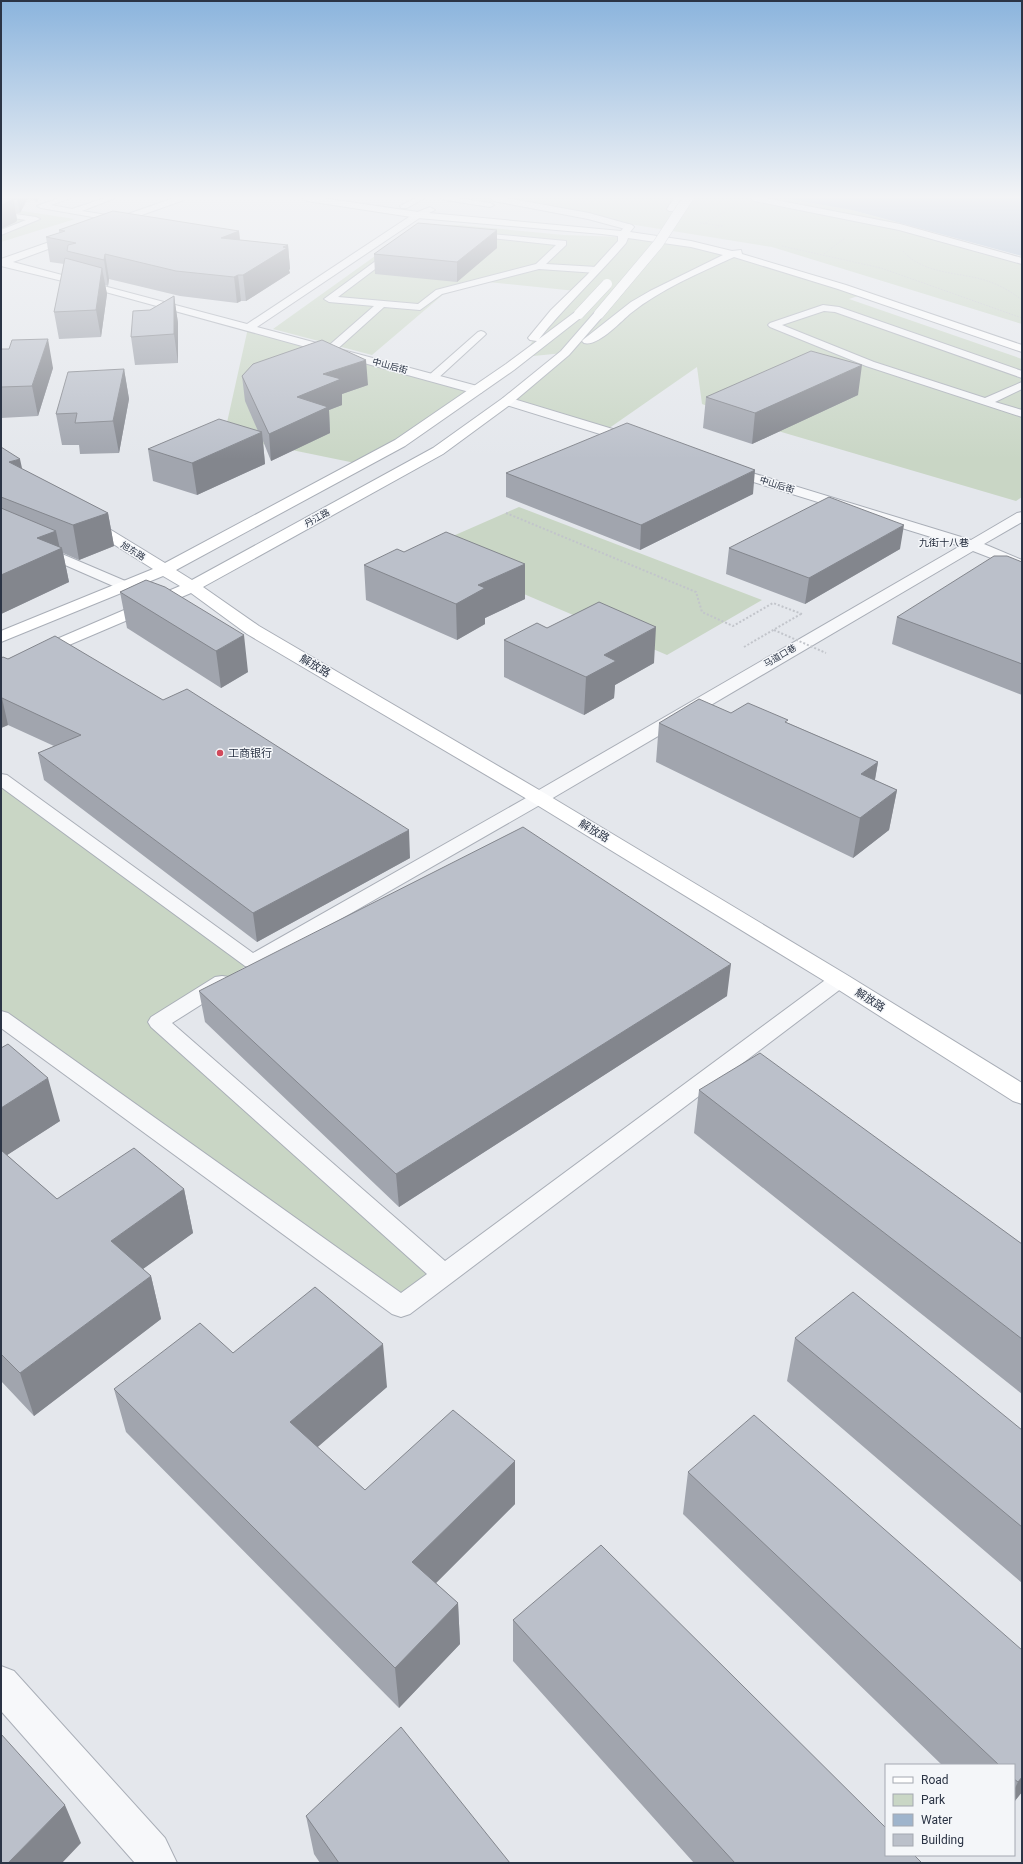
<svg xmlns="http://www.w3.org/2000/svg" width="1023" height="1864" font-family="Roboto,'Noto Sans SC',sans-serif">
	<rect width="100%" height="100%" fill="#e4e7ec"/>
	<path fill="#c9d6c5" d="M1 198H41L9 209 75 219 1 242Z
		M467 198H782L852 210 1022 257V324L772 247Z
		M440 225H459L564 235 623 237 691 244 864 294 849 299 1022 359V497L1016 501 778 431 702 404 697 367 605 431 507 401 564 353 523 357 539 330 576 291 488 282 446 292 372 355 273 329 410 231Z
		M248 328 477 390 360 464 224 436Z
		M519 507 762 600 667 655 421 550Z
		M1 779 252 962 159 1022 444 1275 401 1307 1 1018Z"/>
	<path fill="#9fb4cc" d="M782 198H1022V256L852 210Z"/>
	<g fill="none" stroke-linecap="round" stroke-linejoin="round">
		<g stroke="#a9aeb7" stroke-width="2">
			<path id="lane" d="M59 198H70L51 205 72 209 105 198H115L82 211 107 215 108 217 104 219 41 208 37 206Z
				M416 198H425L407 208H401L400 206Z
				M441 198H457L490 203 494 205 490 207 445 200Z
				M1 212 36 217 40 219 1 235V230L26 220 1 216Z
				M469 232 566 241V245L546 264 597 267 601 270 597 273 539 269 442 294 420 310 384 307 334 352H326L325 350 326 348 374 306 329 302 324 299 392 249 395 248 399 251 338 297 418 304 436 290 536 264 556 245 472 236H469Z
				M823 305 839 307 1022 371V378L835 312 824 311 782 325 874 362 985 398 1022 382V389L995 402 1022 410V417L866 366 770 327 768 325 770 323Z
				M481 331 484 332 486 334 484 336 436 380H428L427 378 428 376 478 332Z
				M1 528 130 583 132 586 130 589H120L1 537Z
				M1 774 7 775 253 953 533 794 539 793 545 794 547 798 545 802 259 966 252 968 245 966 1 787Z
				M839 974 846 975 849 980 846 985 410 1314 401 1317 392 1314 1 1028V1011L8 1013 401 1293 427 1274 151 1027 148 1022 151 1017 215 977 222 976 229 977 232 982 229 987 172 1023 445 1261 832 975Z"/>
		</g>
		<g stroke="#a9aeb7" stroke-width="2">
			<path id="street" d="M174 198H185L184 200 108 227 105 228 100 225 102 223Z
				M490 198H506L589 213 632 225 634 227 629 230 588 219 494 201Z
				M750 198H765L900 224 1022 258V264L899 230 754 201Z
				M430 207 435 210 421 217 257 327 481 387 483 390 481 393H473L91 288 1 266V259L75 233 78 234 80 236 78 238 13 262 247 324 415 213Z
				M507 397 639 437 641 440 639 443H629L503 404 501 401 503 398Z
				M726 465 971 540 1017 513 1022 512V522L984 544 1022 560V570L973 551 546 802 539 804 532 802 529 798 532 794 960 546 721 472 719 469 721 466Z
				M1 1666 14 1671 165 1838 177 1863H135L1 1711Z"/>
		</g>
		<g stroke="#a9aeb7" stroke-width="2">
			<path id="secondary" d="M303 198H322L418 212 621 231 626 225 629 224 634 227 630 232 691 241 732 251 741 250 742 254 846 285 1022 345V352L838 289 734 257C699 273 661 289 631 313 621 321 598 347 584 343L582 341 584 339 631 302 650 291 723 255 691 247 628 238 626 243C598 276 566 305 539 339L575 312H583L584 314 583 316 514 370 405 446 176 570 192 580 433 448 503 398 561 351 595 312H603L604 314 603 316 569 355 511 404 443 454 203 587 259 626 546 794 847 975 1022 1083V1104L1013 1101 831 985 532 802 247 634 191 593 1 674V663L180 586 163 576 1 642V631L153 569 83 525 81 522 83 519H93L165 563 395 440 506 364 537 341 530 340 528 338 551 310 587 275 618 241V236L602 234 418 218 307 201Z
				M674 198H682L675 211H669L667 209Z"/>
		</g>
		<path stroke="#c2c5cb" stroke-width="1" stroke-dasharray="1.5 1.5" stroke-linecap="butt" d="M631 198 640 206
			M700 223 723 226 715 228
			M705 223 737 205
			M782 246 881 268 1022 318
			M903 251C922 273 954 272 981 279 996 283 1009 290 1022 300
			M824 254 845 238"/>
		<path stroke="#c2c5cb" stroke-width="2" stroke-dasharray="2 2" stroke-linecap="butt" d="M506 513 696 592 702 612 733 626 773 603 802 614
			M744 647 801 614"/>
		<use href="#lane" fill="#f7f8fa" fill-rule="evenodd"/>
		<use href="#street" fill="#f7f8fa" fill-rule="evenodd"/>
		<use href="#secondary" fill="#fff" fill-rule="evenodd"/>
		<g stroke="#a9aeb7" stroke-width="11" stroke-linecap="butt">
			<path id="secondary-bridge" d="M579 314 607 284
				M599 314 658 244 688 198"/>
		</g>
		<path stroke="#c2c5cb" stroke-width="2" stroke-dasharray="2 2" stroke-linecap="butt" d="M774 630 826 653"/>
		<use href="#secondary-bridge" stroke="#fff" stroke-width="10"/>
	</g>
	<path fill="#a1a5ae" d="M1 198H39L37 202 28 198 20 213H16L17 220 16 222Z
		M59 230 239 231 240 240 288 245 290 269 289 270 290 273 246 301H241L237 303 180 296 109 279 108 286 105 285 107 294 101 337 59 339 54 312 64 264 50 262 46 237 59 233Z
		M497 248 457 282 375 274 374 254Z
		M174 296 178 323V363L135 365 131 337 150 310Z
		M1 349 53 368 38 416 1 418Z
		M124 369 129 399 119 453 80 454 79 445H62L56 414Z
		M242 376 368 385 342 394V405L329 410 330 433 271 461 263 441 265 464 197 495 153 481 148 449 258 431 245 401Z
		M858 395 752 444 703 428 706 397Z
		M1 447 22 469 108 513 114 546 79 560 63 553 69 582 1 614Z
		M506 473 753 494 640 550 506 497Z
		M729 548 900 549 805 604 726 574Z
		M404 552 525 564V599L485 618V624L457 640 366 600 364 565Z
		M1022 562V695L892 644 897 617Z
		M146 580 248 672 221 688 127 628 120 592Z
		M547 628 654 663 615 685 614 698 584 715 504 677V640Z
		M1 658 410 858 257 942 44 780 38 753 54 746 8 725 1 728Z
		M731 713 788 723 878 762 875 780 897 790 889 830 853 858 656 762 659 723Z
		M199 991 727 996 399 1207 205 1022Z
		M1 1048 60 1121 7 1155 57 1199 184 1189 193 1233 143 1269 151 1276 161 1319 34 1416 1 1381Z
		M699 1090 1022 1244V1394L694 1133Z
		M795 1338 1022 1430V1583L787 1381Z
		M233 1353 387 1387 317 1447 365 1490 515 1461V1504L436 1583 458 1603 460 1644 399 1708 126 1432 114 1389Z
		M688 1472 1022 1650V1792L1014 1802V1765H942L683 1514Z
		M513 1620 922 1863H694L513 1661Z
		M306 1816 510 1863H320L314 1854Z"/>
	<path fill="#83868d" d="M13 198 17 220 16 222 1 229V205Z
		M17 198H28L20 213Z
		M36 198H39L37 202Z
		M497 230V248L457 282V262Z
		M239 231 241 255 221 238Z
		M288 245 290 269 289 270 290 273 246 301 243 275Z
		M105 254 109 279 108 286 104 260Z
		M102 268 107 294 101 337 96 310Z
		M238 275 241 301 237 303 234 277Z
		M174 296 178 323V363L174 334Z
		M48 339 53 368 38 416 32 386Z
		M366 360 368 385 342 394V405L329 410 330 433 271 461 269 434 297 397 323 374Z
		M862 365 858 395 752 444 755 413Z
		M124 369 129 399 119 453 113 421Z
		M262 432 265 464 197 495 192 463Z
		M20 459 27 491 9 462Z
		M755 470 753 494 640 550 641 525Z
		M108 513 114 546 79 560 73 525Z
		M904 525 900 549 805 604 809 578Z
		M56 531 60 549 62 548 69 582 1 614V575L37 538Z
		M525 564V599L485 618V624L457 640 456 604 478 585Z
		M656 627 654 663 615 685 614 698 584 715 586 677 604 655Z
		M244 635 248 672 221 688 216 651Z
		M1 698H2L8 725 1 728Z
		M878 762 871 801 861 774Z
		M897 790 889 830 853 858 860 818Z
		M409 830 410 858 257 942 253 913Z
		M731 964 727 996 399 1207 396 1174Z
		M48 1078 60 1121 1 1159V1108Z
		M184 1189 193 1233 122 1284 111 1241Z
		M151 1276 161 1319 34 1416 20 1373Z
		M383 1344 387 1387 297 1465 290 1422Z
		M515 1461V1504L416 1603 412 1562Z
		M458 1603 460 1644 399 1708 395 1668Z
		M1022 1777V1792L1014 1802V1790L1018 1782Z
		M65 1805 81 1843 62 1863H8Z"/>
	<path fill="#bbc0ca" stroke="#83868d" d="M1 198H13L12 200 1 205Z
		M113 211 239 231 221 238 288 245 283 247 287 248 243 275H238L234 277 176 271 105 254 104 260 67 251 68 245 76 243 46 237 65 231 59 230Z
		M418 223 497 230 457 262 374 254Z
		M65 258 102 268 96 310 54 312Z
		M174 296V334L131 337 133 311 150 310Z
		M48 339 32 386 1 387V349H9L12 340Z
		M322 340 366 360 323 374 341 379 297 397 328 407 269 434 242 376 253 364Z
		M811 351 862 365 755 413 706 397Z
		M124 369 113 421 75 423 77 413 56 414 68 372Z
		M219 419 262 432 192 463 148 449Z
		M627 423 755 470 641 525 506 473Z
		M1 447 20 459 9 462 108 513 73 525 1 497Z
		M829 497 904 525 809 578 729 548Z
		M1 508 56 531 37 538 62 548 1 575Z
		M446 532 525 564 478 585 485 588 456 604 364 565 397 549 404 552Z
		M994 556H1007L1022 562V664L897 617Z
		M146 580 165 587 244 635 216 651 120 592Z
		M599 602 656 627 604 655 616 661 586 677 504 640 537 623 547 628Z
		M55 636 163 700 187 689 409 830 253 913 38 753 81 735 2 698H1V658L3 657 8 659Z
		M699 699 731 713 748 703 788 720 785 722 878 762 861 774 897 790 860 818 659 723Z
		M523 827 731 964 396 1174 199 991Z
		M8 1044 48 1078 1 1108V1048Z
		M760 1053 1022 1244V1339L699 1090Z
		M134 1148 184 1189 111 1241 151 1276 20 1373 1 1354V1150L57 1199Z
		M315 1287 383 1344 290 1422 365 1490 453 1410 515 1461 412 1562 458 1603 395 1668 114 1389 200 1323 233 1353Z
		M853 1292 1022 1430V1527L795 1338Z
		M754 1415 1022 1650V1777L1018 1782 1014 1779V1765H999L688 1472Z
		M601 1545 886 1828V1855H914L922 1863H735L513 1620Z
		M401 1727 510 1863H339L306 1816Z
		M1 1734 65 1805 8 1863H1Z"/>
	<linearGradient id="sky" x2="0" y2="1"><stop stop-color="#8bb4dd"/><stop offset="0.43" stop-color="#f3f4f6"/><stop offset="1" stop-color="#f3f4f6" stop-opacity="0"/></linearGradient>
	<rect width="1023" height="459" fill="url(#sky)"/>
	<circle fill="#d1495b" stroke="#f4f6f9" stroke-width="1.5" cx="220" cy="753" r="4"/>
	<g text-anchor="middle" dominant-baseline="central" stroke-width="3" stroke-linejoin="round" paint-order="stroke">
		<g font-size="9" fill="#2b3445" stroke="#f4f6f9">
			<text transform="translate(390 366) rotate(15)">中山后街</text>
			<text transform="translate(777 485) rotate(17)">中山后街</text>
			<text transform="translate(317 518) rotate(-29)">丹江路</text>
			<text transform="translate(133 551) rotate(32)">旭东路</text>
			<text transform="translate(780 656) rotate(-30)">马道口巷</text>
		</g>
		<g font-size="10" fill="#1d2536" stroke="#f4f6f9">
			<text x="944" y="542">九街十八巷</text>
		</g>
		<g font-size="11" fill="#2b3445" stroke="#f4f6f9">
			<text transform="translate(315 666) rotate(30)">解放路</text>
			<text transform="translate(594 831) rotate(31)">解放路</text>
			<text transform="translate(870 1000) rotate(32)">解放路</text>
		</g>
		<g font-size="11" fill="#2b3445" stroke="#f4f6f9" text-anchor="start">
			<text x="228" y="753">工商银行</text>
		</g>
	</g>
	<rect width="1023" height="1864" fill="none" stroke="#2b3445" stroke-width="4"/>
	<rect x="885" y="1764" width="130" height="92" fill="#f4f6f9" stroke="#a4a8b1"/>
	<rect x="893" y="1777" width="20" height="6" fill="#ffffff" stroke="#a4a8b1"/>
	<text x="921" y="1784" font-size="12" fill="#2b3445">Road</text>
	<rect x="893" y="1794" width="20" height="12" fill="#c9d6c5" stroke="#a4a8b1"/>
	<text x="921" y="1804" font-size="12" fill="#2b3445">Park</text>
	<rect x="893" y="1814" width="20" height="12" fill="#9fb4cc" stroke="#a4a8b1"/>
	<text x="921" y="1824" font-size="12" fill="#2b3445">Water</text>
	<rect x="893" y="1834" width="20" height="12" fill="#bbc0ca" stroke="#a4a8b1"/>
	<text x="921" y="1844" font-size="12" fill="#2b3445">Building</text>
</svg>
